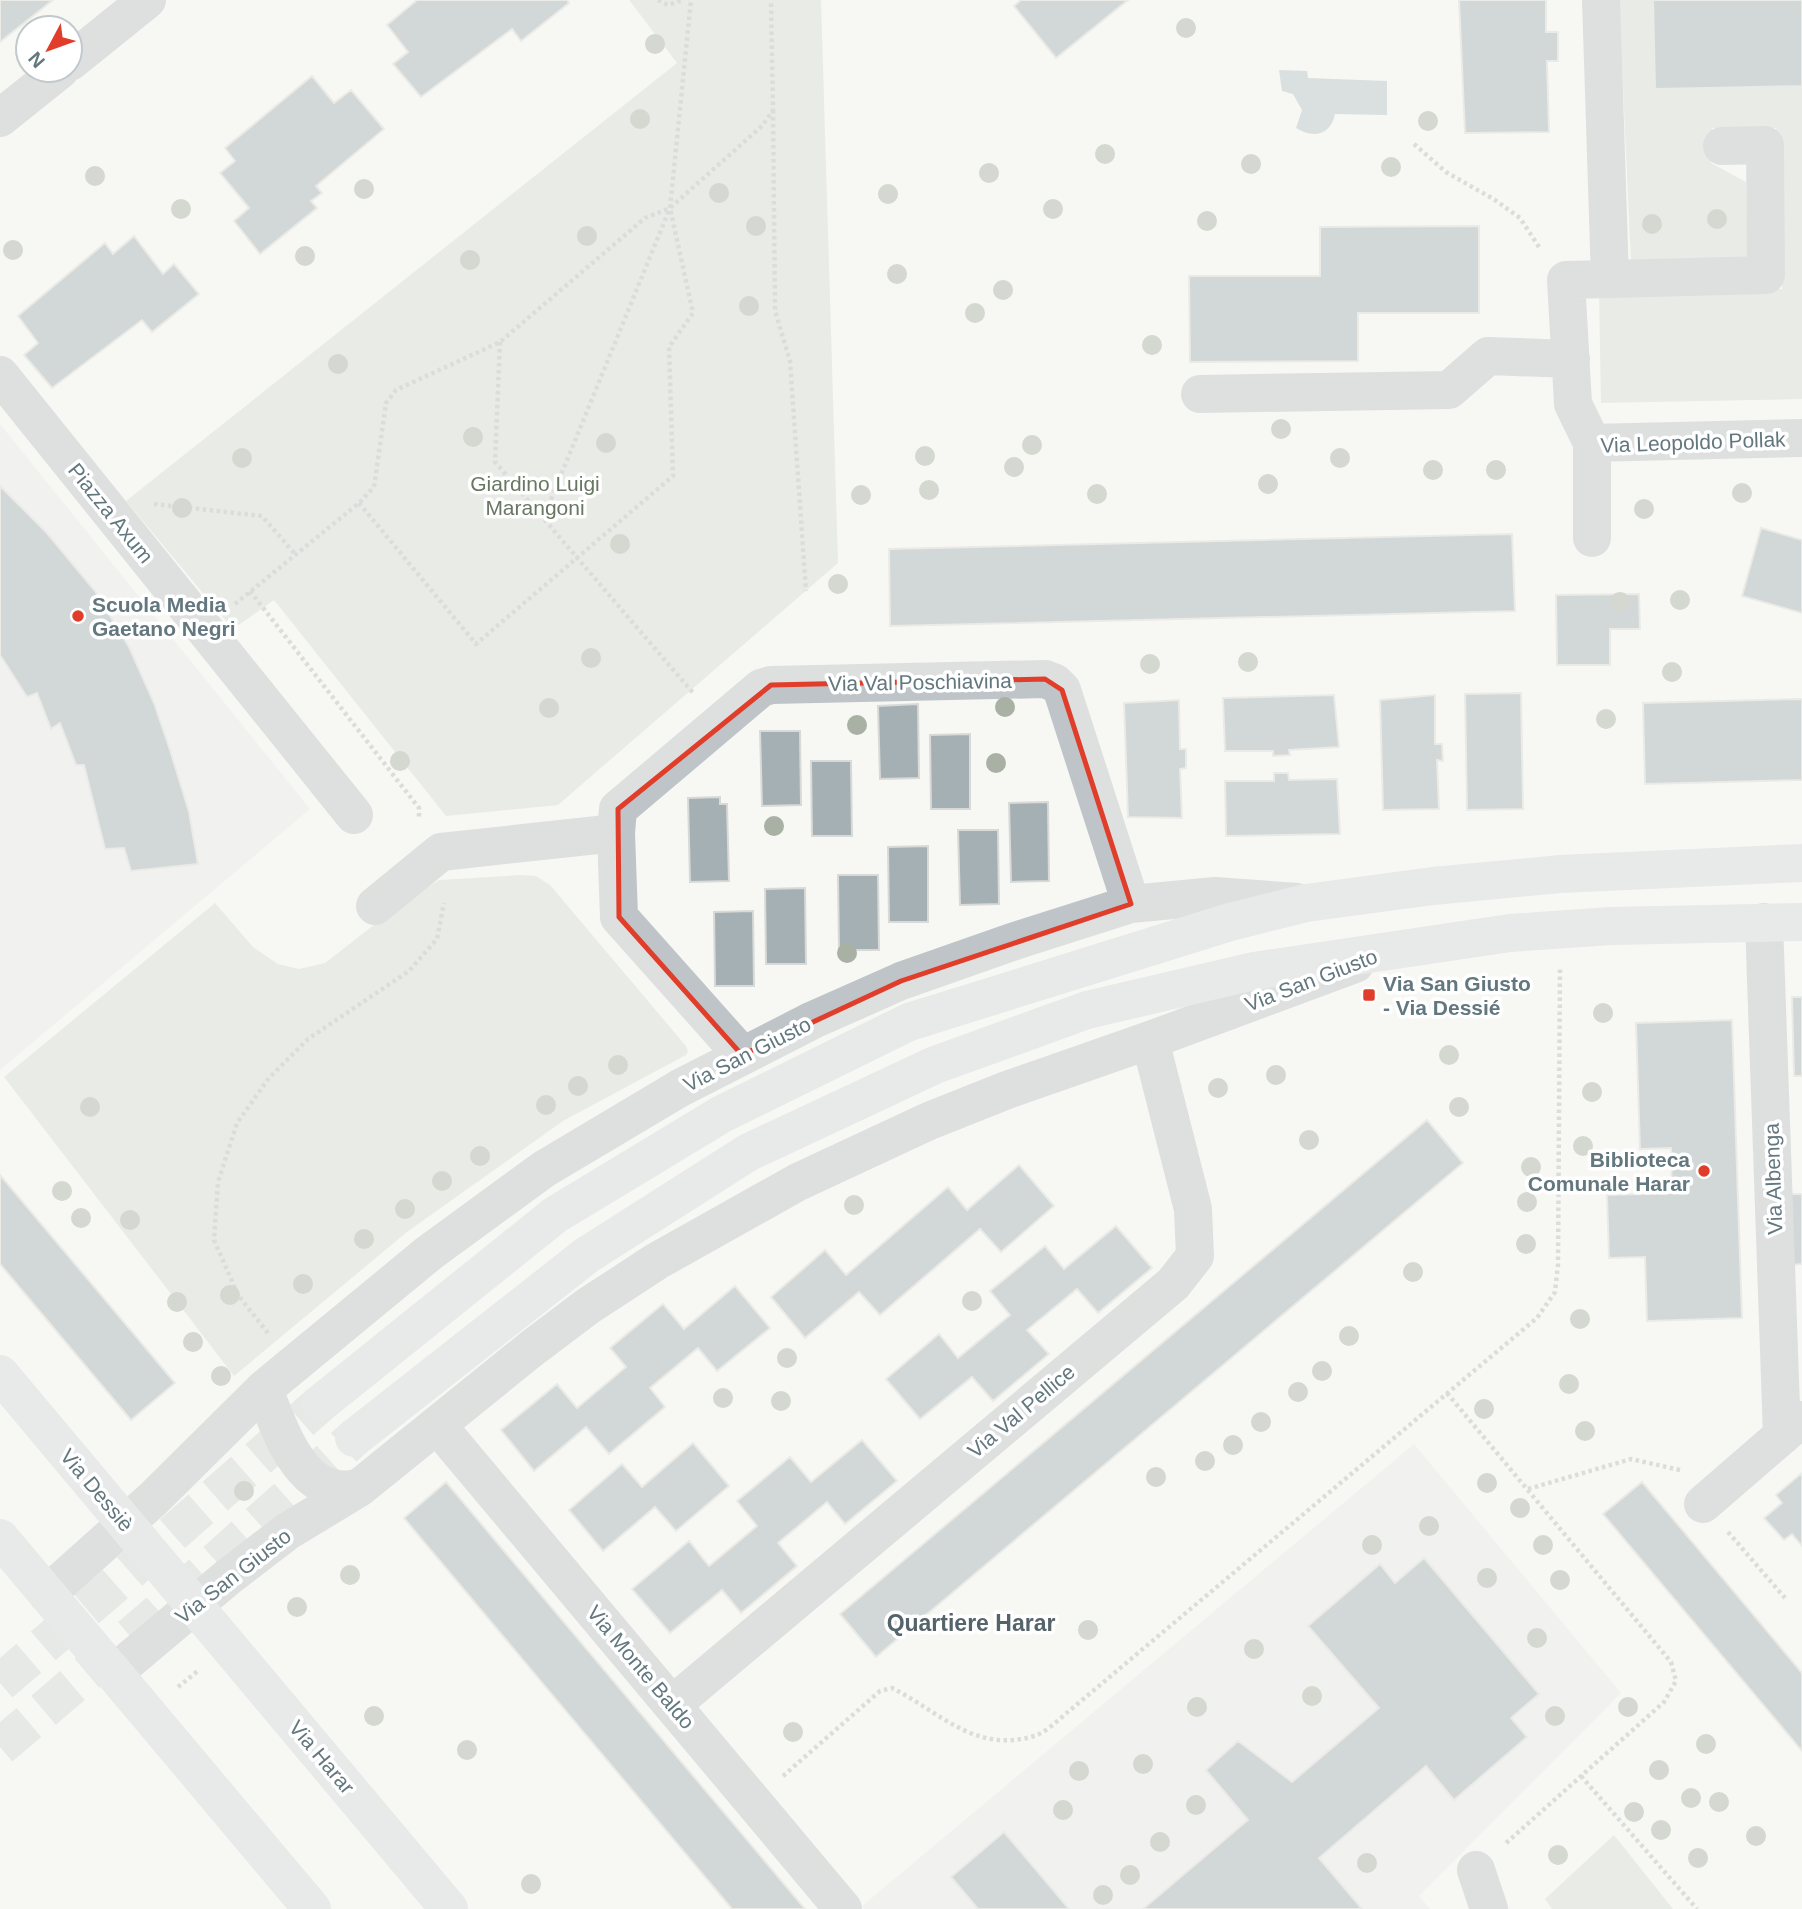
<svg xmlns="http://www.w3.org/2000/svg" width="1802" height="1909" font-family="Helvetica,sans-serif">
	<rect width="100%" height="100%" fill="#f7f7f4"/>
	<path fill="#e8e9e8" d="M0 424 310 809 0 1070Z
		M1414 1444 1621 1693 1419 1896 1430 1909H865L862 1906Z"/>
	<path fill="#d8dcd4" d="M629 0H821L838 563 558 805 446 816 274 600 233 629 126 501 677 63Z
		M1619 0H1653L1655 89 1802 86V399L1601 403 1599 294 1782 289 1776 128H1712L1711 163 1746 182 1748 261 1631 263Z
		M521 875 536 876 550 885 686 1046 688 1052 686 1055 563 1121 407 1232 234 1376 4 1077 215 903 253 947 278 964 299 969 325 963 388 914 439 880Z
		M1614 1835 1673 1909H1552L1545 1899Z"/>
	<path fill="#b5c4c6" d="M1279 70 1307 71 1308 78 1387 81V115L1335 114C1331 135 1313 139 1296 128L1302 110 1293 94 1282 91Z"/>
	<path fill="#a5b0b4" stroke="#d9d9d7" stroke-width="2" d="M0 0H53L0 42Z
		M417 0H567L569 3 521 41 512 29 421 97 393 64 408 52 387 25Z
		M1021 0H1128L1056 58 1014 6Z
		M1459 0H1546V32H1558V61H1547L1549 132 1465 133Z
		M1653 0H1802V86L1655 89Z
		M312 76 334 103 351 90 384 129 316 186 322 193 311 201 317 208 260 254 234 221 249 208 220 173 235 161 225 148Z
		M1479 226V313H1358V361L1190 362 1189 276H1320V227Z
		M134 236 163 274 174 264 199 294 152 332 142 320 52 388 24 355 38 343 18 316 105 243 113 254Z
		M0 486 46 532 95 591 129 647 154 703 170 750 189 812 198 864 131 871 124 848 105 849 84 765H76L60 723 51 729 37 693 27 697 0 655Z
		M1761 528 1802 540V613L1742 596Z
		M1512 534 1515 611 890 626 889 549Z
		M1639 594 1640 629H1610V665H1557L1556 595Z
		M1521 693 1523 809 1467 810 1465 694Z
		M1334 695 1339 747 1289 750 1290 755 1273 756V751H1225L1223 698Z
		M1435 695V744H1442L1443 761 1437 760 1439 809 1383 810 1380 700Z
		M1802 699V780L1645 784 1643 703Z
		M1179 700 1180 749H1186V768L1180 769 1182 818 1128 817 1124 703Z
		M918 704 919 778 880 779 878 706Z
		M760 731H800L801 805 762 806Z
		M970 734V809H931L930 735Z
		M811 761H851L852 836H812Z
		M1274 773H1288L1289 780 1337 779 1340 834 1226 836 1225 781H1274Z
		M720 797V804H727L729 881 690 882 688 798Z
		M1048 802 1049 881 1011 882 1009 803Z
		M958 830H998L999 904 960 905Z
		M928 846V922H889L888 847Z
		M838 875H878L879 950H839Z
		M805 888 806 964H766L765 889Z
		M753 911 754 986H715L714 912Z
		M1792 997H1802V1076H1794Z
		M1732 1020 1742 1318 1647 1321 1645 1257 1609 1258 1607 1195 1672 1193 1671 1148 1640 1149 1636 1023Z
		M1427 1120 1463 1163 876 1657 840 1614Z
		M1019 1165 1054 1206 1001 1252 980 1229 880 1315 859 1292 805 1338 771 1297 825 1250 846 1275 948 1187 967 1210Z
		M0 1175 175 1383 131 1420 0 1264Z
		M1788 1194H1802V1264L1790 1265Z
		M1116 1226 1152 1268 1098 1313 1077 1289 1027 1330 1049 1354 993 1401 972 1377 920 1419 886 1379 939 1334 958 1358 1010 1315 990 1291 1045 1246 1064 1269Z
		M735 1286 770 1328 717 1371 698 1348 650 1388 665 1407 609 1454 586 1427 534 1471 501 1430 557 1384 577 1408 626 1367 610 1348 663 1304 684 1329Z
		M862 1440 897 1481 845 1524 827 1502 778 1543 797 1566 741 1613 722 1590 670 1633 632 1589 689 1541 709 1566 757 1526 737 1501 790 1457 811 1482Z
		M693 1443 729 1486 676 1531 655 1507 603 1551 569 1510 622 1464 642 1487Z
		M1802 1473V1546L1792 1534 1784 1540 1764 1518 1782 1503 1776 1495Z
		M446 1482 805 1909H732L404 1518Z
		M1642 1482 1802 1673V1751L1603 1514Z
		M1424 1558 1539 1694 1511 1718 1527 1737 1454 1800 1426 1766 1319 1858 1362 1909H1143L1248 1820 1206 1770 1238 1741 1292 1782 1379 1708 1308 1626 1380 1564 1395 1583Z
		M1004 1832 1069 1909H978L951 1877Z"/>
	<g fill="none" stroke-linecap="round" stroke-linejoin="round">
		<path stroke="#d2d7d7" stroke-width="38" stroke-dasharray="38 19" stroke-linecap="butt" d="M0 1683 113 1586 321 1403
			M0 1747 151 1619 354 1438"/>
		<path stroke="#b9bdbf" stroke-width="4.5" stroke-dasharray="3.5 3.5" stroke-linecap="butt" d="M658 0 668 5 682 0
			M773 110 775 311 790 361 806 591
			M1414 144 1446 172 1495 200 1520 218 1541 250
			M500 342 495 462 694 694
			M359 503 476 644 673 476 669 347 693 313 670 208
			M154 504 262 516 295 554
			M543 519 670 208 691 0
			M250 591 419 808V819
			M235 604 359 503 374 487 386 403 396 390 500 342 645 218 670 208 763 125 773 110 771 0
			M268 1333 238 1295 214 1240 218 1182 237 1123 269 1078 308 1039 409 971 437 939 444 903
			M1447 1393 1671 1662 1676 1681 1664 1702 1505 1844
			M1528 1489 1631 1459 1680 1470
			M1728 1532 1785 1598
			M178 1687 199 1670
			M783 1776 880 1691 892 1688C940 1712 975 1754 1034 1736 1046 1733 1059 1719 1069 1711L1537 1318 1555 1292 1558 1265 1560 969
			M1581 1776 1697 1909"/>
		<path stroke="#bec4c7" stroke-width="38" d="M70 62 147 0
			M0 118 60 70
			M1610 279 1766 275 1765 145 1722 146
			M0 375 354 815
			M1200 394 1449 390 1488 356 1571 359
			M1592 443 1573 404 1566 280 1610 279 1601 0
			M1592 538V443L1802 438
			M375 906 441 852 616 833
			M1764 922 1782 1436
			M742 1055 619 917 616 833 618 809 761 688 771 685 1045 679 1055 683 1062 690 1131 904
			M264 1389C276 1421 296 1484 338 1489 344 1490 352 1489 359 1488
			M438 1426 843 1909
			M1703 1504 1800 1420
			M47 1594 153 1499 264 1389 429 1253 544 1169 680 1088 813 1020 901 981 1015 941 1131 904 1215 896 1297 902
			M114 1673 228 1577 288 1531 359 1488 531 1349 588 1306 657 1261 798 1182 929 1121 1007 1090 1150 1040 1355 964
			M673 1704 1173 1284 1195 1256 1193 1209 1150 1040
			M1476 1870 1489 1909"/>
		<path stroke="#d4d9db" stroke-width="38" d="M0 1374 449 1909
			M321 1403 555 1215 722 1114 909 1022 1230 922 1306 903 1433 886 1561 874 1802 863
			M354 1438 587 1255 749 1152 935 1065 1087 1010 1254 971 1510 933 1611 926 1802 922
			M0 1538 312 1909"/>
	</g>
	<g fill="#a8b1a4">
		<circle cx="1186" cy="28" r="10"/>
		<circle cx="655" cy="44" r="10"/>
		<circle cx="640" cy="119" r="10"/>
		<circle cx="1428" cy="121" r="10"/>
		<circle cx="1105" cy="154" r="10"/>
		<circle cx="1251" cy="164" r="10"/>
		<circle cx="1391" cy="167" r="10"/>
		<circle cx="989" cy="173" r="10"/>
		<circle cx="95" cy="176" r="10"/>
		<circle cx="364" cy="189" r="10"/>
		<circle cx="719" cy="193" r="10"/>
		<circle cx="888" cy="194" r="10"/>
		<circle cx="181" cy="209" r="10"/>
		<circle cx="1053" cy="209" r="10"/>
		<circle cx="1717" cy="219" r="10"/>
		<circle cx="1207" cy="221" r="10"/>
		<circle cx="1652" cy="224" r="10"/>
		<circle cx="756" cy="226" r="10"/>
		<circle cx="587" cy="236" r="10"/>
		<circle cx="13" cy="250" r="10"/>
		<circle cx="305" cy="256" r="10"/>
		<circle cx="470" cy="260" r="10"/>
		<circle cx="897" cy="274" r="10"/>
		<circle cx="1003" cy="290" r="10"/>
		<circle cx="749" cy="306" r="10"/>
		<circle cx="975" cy="313" r="10"/>
		<circle cx="1152" cy="345" r="10"/>
		<circle cx="338" cy="364" r="10"/>
		<circle cx="1281" cy="429" r="10"/>
		<circle cx="473" cy="437" r="10"/>
		<circle cx="606" cy="443" r="10"/>
		<circle cx="1032" cy="445" r="10"/>
		<circle cx="925" cy="456" r="10"/>
		<circle cx="242" cy="458" r="10"/>
		<circle cx="1340" cy="458" r="10"/>
		<circle cx="1014" cy="467" r="10"/>
		<circle cx="1433" cy="470" r="10"/>
		<circle cx="1496" cy="470" r="10"/>
		<circle cx="1268" cy="484" r="10"/>
		<circle cx="929" cy="490" r="10"/>
		<circle cx="1742" cy="493" r="10"/>
		<circle cx="1097" cy="494" r="10"/>
		<circle cx="861" cy="495" r="10"/>
		<circle cx="182" cy="508" r="10"/>
		<circle cx="1644" cy="509" r="10"/>
		<circle cx="620" cy="544" r="10"/>
		<circle cx="838" cy="584" r="10"/>
		<circle cx="1680" cy="600" r="10"/>
		<circle cx="1620" cy="602" r="10"/>
		<circle cx="591" cy="658" r="10"/>
		<circle cx="1248" cy="662" r="10"/>
		<circle cx="1150" cy="664" r="10"/>
		<circle cx="1672" cy="672" r="10"/>
		<circle cx="1005" cy="707" r="10"/>
		<circle cx="549" cy="708" r="10"/>
		<circle cx="1606" cy="719" r="10"/>
		<circle cx="857" cy="725" r="10"/>
		<circle cx="400" cy="761" r="10"/>
		<circle cx="996" cy="763" r="10"/>
		<circle cx="774" cy="826" r="10"/>
		<circle cx="847" cy="953" r="10"/>
		<circle cx="1603" cy="1013" r="10"/>
		<circle cx="1449" cy="1055" r="10"/>
		<circle cx="618" cy="1065" r="10"/>
		<circle cx="1276" cy="1075" r="10"/>
		<circle cx="578" cy="1086" r="10"/>
		<circle cx="1218" cy="1088" r="10"/>
		<circle cx="1592" cy="1092" r="10"/>
		<circle cx="546" cy="1105" r="10"/>
		<circle cx="90" cy="1107" r="10"/>
		<circle cx="1459" cy="1107" r="10"/>
		<circle cx="1309" cy="1140" r="10"/>
		<circle cx="1583" cy="1146" r="10"/>
		<circle cx="480" cy="1156" r="10"/>
		<circle cx="1531" cy="1167" r="10"/>
		<circle cx="442" cy="1181" r="10"/>
		<circle cx="62" cy="1191" r="10"/>
		<circle cx="1527" cy="1202" r="10"/>
		<circle cx="854" cy="1205" r="10"/>
		<circle cx="405" cy="1209" r="10"/>
		<circle cx="81" cy="1218" r="10"/>
		<circle cx="130" cy="1220" r="10"/>
		<circle cx="364" cy="1239" r="10"/>
		<circle cx="1526" cy="1244" r="10"/>
		<circle cx="1413" cy="1272" r="10"/>
		<circle cx="303" cy="1284" r="10"/>
		<circle cx="230" cy="1295" r="10"/>
		<circle cx="972" cy="1301" r="10"/>
		<circle cx="177" cy="1302" r="10"/>
		<circle cx="1580" cy="1319" r="10"/>
		<circle cx="1349" cy="1336" r="10"/>
		<circle cx="193" cy="1342" r="10"/>
		<circle cx="787" cy="1358" r="10"/>
		<circle cx="1322" cy="1371" r="10"/>
		<circle cx="221" cy="1376" r="10"/>
		<circle cx="1569" cy="1384" r="10"/>
		<circle cx="1298" cy="1392" r="10"/>
		<circle cx="723" cy="1398" r="10"/>
		<circle cx="781" cy="1401" r="10"/>
		<circle cx="1484" cy="1409" r="10"/>
		<circle cx="1261" cy="1422" r="10"/>
		<circle cx="1585" cy="1431" r="10"/>
		<circle cx="1233" cy="1445" r="10"/>
		<circle cx="1205" cy="1461" r="10"/>
		<circle cx="1156" cy="1477" r="10"/>
		<circle cx="1487" cy="1483" r="10"/>
		<circle cx="244" cy="1491" r="10"/>
		<circle cx="1520" cy="1508" r="10"/>
		<circle cx="1429" cy="1526" r="10"/>
		<circle cx="1372" cy="1545" r="10"/>
		<circle cx="1543" cy="1545" r="10"/>
		<circle cx="350" cy="1575" r="10"/>
		<circle cx="1487" cy="1578" r="10"/>
		<circle cx="1560" cy="1580" r="10"/>
		<circle cx="297" cy="1607" r="10"/>
		<circle cx="1088" cy="1630" r="10"/>
		<circle cx="1537" cy="1638" r="10"/>
		<circle cx="1254" cy="1649" r="10"/>
		<circle cx="1312" cy="1696" r="10"/>
		<circle cx="1197" cy="1707" r="10"/>
		<circle cx="1628" cy="1707" r="10"/>
		<circle cx="374" cy="1716" r="10"/>
		<circle cx="1555" cy="1716" r="10"/>
		<circle cx="793" cy="1732" r="10"/>
		<circle cx="1706" cy="1744" r="10"/>
		<circle cx="467" cy="1750" r="10"/>
		<circle cx="1143" cy="1764" r="10"/>
		<circle cx="1659" cy="1770" r="10"/>
		<circle cx="1079" cy="1771" r="10"/>
		<circle cx="1691" cy="1798" r="10"/>
		<circle cx="1719" cy="1802" r="10"/>
		<circle cx="1196" cy="1805" r="10"/>
		<circle cx="1063" cy="1810" r="10"/>
		<circle cx="1634" cy="1812" r="10"/>
		<circle cx="1661" cy="1830" r="10"/>
		<circle cx="1756" cy="1836" r="10"/>
		<circle cx="1160" cy="1842" r="10"/>
		<circle cx="1558" cy="1855" r="10"/>
		<circle cx="1698" cy="1858" r="10"/>
		<circle cx="1367" cy="1863" r="10"/>
		<circle cx="1130" cy="1875" r="10"/>
		<circle cx="531" cy="1884" r="10"/>
		<circle cx="1103" cy="1895" r="10"/>
	</g>
	<path d="M0 0H1802V1909H0ZM1045 679 1062 690 1131 904 901 981 742 1055 619 917 618 809 771 685Z" fill="#f7f7f4" fill-opacity=".55" fill-rule="evenodd"/>
	<path fill="none" stroke="#e03d2b" stroke-width="5" stroke-linejoin="round" d="M1045 679 1062 690 1131 904 901 981 742 1055 619 917 618 809 771 685Z"/>
	<g fill="#e03d2b" stroke="#fff" stroke-width="2.5">
		<circle cx="78" cy="616" r="7"/>
		<rect x="1362" y="988" width="14" height="14" rx="3.5"/>
		<circle cx="1704" cy="1171" r="7"/>
	</g>
	<g text-anchor="middle" dominant-baseline="central" stroke-width="7" stroke-linejoin="round" paint-order="stroke">
		<g font-size="21" fill="#63777f" stroke="#fff">
			<text transform="translate(1693 442) rotate(-2)">Via Leopoldo Pollak</text>
			<text transform="translate(111 513) rotate(51)">Piazza Axum</text>
			<text transform="translate(920 682) rotate(-1)">Via Val Poschiavina</text>
			<text transform="translate(1311 980) rotate(-21)">Via San Giusto</text>
			<text transform="translate(747 1054) rotate(-27)">Via San Giusto</text>
			<text transform="translate(1773 1179) rotate(-92)">Via Albenga</text>
			<text transform="translate(1021 1411) rotate(-40)">Via Val Pellice</text>
			<text transform="translate(97 1490) rotate(50)">Via Dessiè</text>
			<text transform="translate(233 1576) rotate(-38)">Via San Giusto</text>
			<text transform="translate(641 1667) rotate(50)">Via Monte Baldo</text>
			<text transform="translate(322 1757) rotate(50)">Via Harar</text>
		</g>
		<g font-size="21" fill="#687762" stroke="#fff">
			<text x="535" y="483">Giardino Luigi<tspan x="535" dy="24">Marangoni</tspan></text>
		</g>
		<g font-size="21" font-weight="bold" fill="#63777f" stroke="#fff" text-anchor="start">
			<text x="92" y="604">Scuola Media<tspan x="92" dy="24">Gaetano Negri</tspan></text>
			<text x="1383" y="983">Via San Giusto<tspan x="1383" dy="24">- Via Dessié</tspan></text>
			<text x="1690" y="1159" text-anchor="end">Biblioteca<tspan x="1690" dy="24">Comunale Harar</tspan></text>
		</g>
		<g font-size="23" font-weight="bold" fill="#55646a" stroke="#fff">
			<text x="971" y="1623">Quartiere Harar</text>
		</g>
	</g>
	<g transform="translate(49 49) rotate(229)"><circle r="33" fill="#ffffff" stroke="#c1c9cc" stroke-width="2"/>
	<path d="M0-5L12 26L0 18L-12 26Z" fill="#e03d2b"/>
	<text y="-10" font-size="19" font-weight="bold" text-anchor="middle" fill="#63777f">N</text>
	</g>
</svg>
